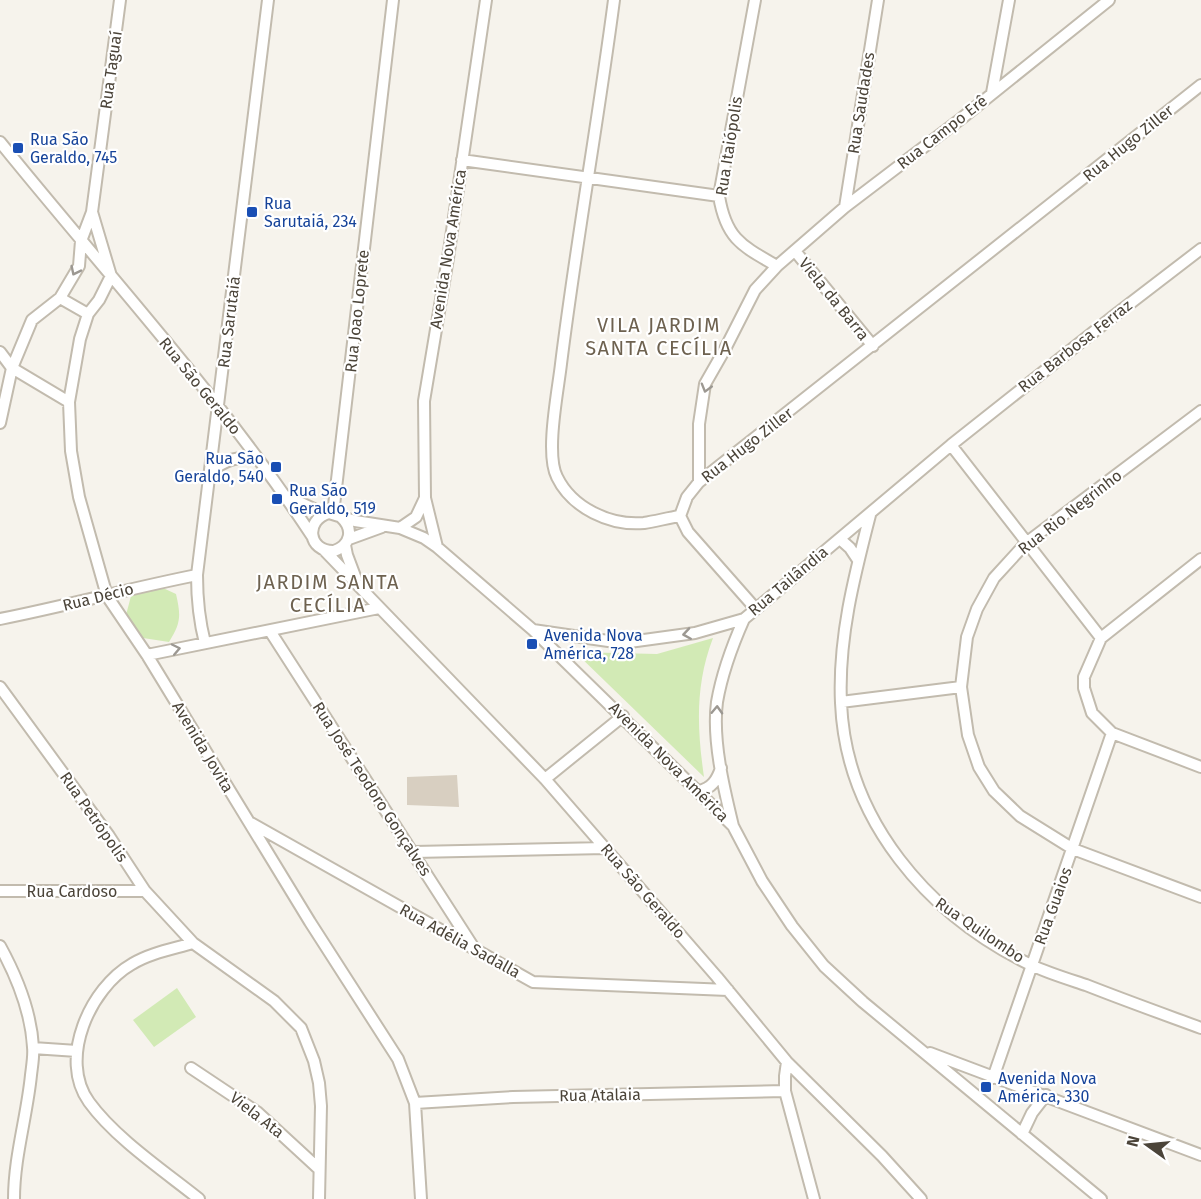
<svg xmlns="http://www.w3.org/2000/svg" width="1201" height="1199" font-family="'Fira Sans',sans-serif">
	<rect width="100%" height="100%" fill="#f6f3ec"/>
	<path fill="#d2eab5" d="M163 588 176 594C181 616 181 623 169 642L143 638 126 615 131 596Z
		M713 638C695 685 697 728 704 777L575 652 657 654Z
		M177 988 196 1017 154 1047 133 1020Z"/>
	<path fill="#d8cfc1" d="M457 775 459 807 407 805V777Z"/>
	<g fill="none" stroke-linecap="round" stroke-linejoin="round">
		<g stroke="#c2bbae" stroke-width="14">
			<path id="street" d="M614 0C598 122 576 243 561 364 558 391 545 454 557 477 572 508 610 526 644 523 656 521 668 518 680 516L687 497 699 482 1201 85
				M755 0 719 196C726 239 742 246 777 266
				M992 93 1009 0
				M0 142C105 272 220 396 312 536
				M462 160 719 196
				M845 207 878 0
				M92 212 111 276 99 300 88 314 80 339 69 402 71 451 79 497 107 596 147 655 310 922 398 1059 415 1103 421 1199
				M795 251 873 346
				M60 298 79 266 81 241 92 212 120 0
				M0 352 12 368 69 402
				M1201 411 1026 543 994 578 977 609 967 637 961 687 968 735 979 767 994 791 1020 816 1073 849 1201 897
				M0 423 12 368 32 320 60 298 88 314
				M951 445 1101 638
				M210 472C225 460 237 456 256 458
				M699 482V424L705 384 725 349 755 290 777 266 845 207 962 118 1109 0
				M286 496 325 514
				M333 514 393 0
				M870 515C854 577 838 639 841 703 846 820 928 915 1031 965 1048 973 1068 979 1086 985 1124 1000 1163 1014 1201 1028
				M680 516 688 532 755 608
				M341 517C354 529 351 545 334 551 308 552 304 520 329 513L355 521 400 528 424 538 437 547 533 630 733 826 762 881 792 926 824 966 863 1002 1101 1199
				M400 528 416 517 425 498
				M349 539 382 527
				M840 539 850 548 858 560
				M345 545 347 555 356 579
				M437 547 425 498 424 401 448 258 486 0
				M324 550 545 779 717 977 787 1062 882 1156 921 1199
				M1201 559 1101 638 1084 677V688L1092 713 1112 733 1201 767
				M0 619C66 606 131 588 197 575
				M533 630 622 643 695 633 744 619
				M270 631 472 945
				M205 643C199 620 197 599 197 575L268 0
				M147 655 379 608
				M0 687 109 836 145 891 193 943
				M841 702 961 687
				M545 779 623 716
				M699 791C712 788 717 780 721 768
				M251 823 533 982 728 990
				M733 826C724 789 712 740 717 702 722 673 732 646 744 619L951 445 1115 315 1201 249
				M414 852 606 848
				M0 891H145
				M0 946C17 977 31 1011 33 1047 34 1056 32 1066 31 1075 27 1116 14 1157 14 1199
				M33 1048 77 1051
				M930 1053 1201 1155
				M787 1062 785 1076V1091L814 1199
				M191 1068 257 1112 319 1169
				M993 1078 1112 733
				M415 1103 513 1097 785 1091
				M1022 1134 1032 1113 1046 1095
				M199 1199C164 1171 115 1138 89 1102 58 1059 90 988 132 964 150 953 173 949 193 943L274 1001 301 1028 314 1061 319 1083 321 1106 319 1199"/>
		</g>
		<use href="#street" stroke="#fff" stroke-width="10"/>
	</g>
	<defs><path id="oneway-chevron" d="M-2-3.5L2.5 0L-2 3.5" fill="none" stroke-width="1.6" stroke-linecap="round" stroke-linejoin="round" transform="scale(1.5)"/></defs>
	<g stroke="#9c9892">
		<use href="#oneway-chevron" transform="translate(75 271) rotate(116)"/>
		<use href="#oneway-chevron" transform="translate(706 388) rotate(106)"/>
		<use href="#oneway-chevron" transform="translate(687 634) rotate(171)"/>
		<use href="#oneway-chevron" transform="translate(176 649) rotate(-12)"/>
		<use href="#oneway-chevron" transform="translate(717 710) rotate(-88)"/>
	</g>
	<g fill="#1a4fb4" stroke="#fff" stroke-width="2">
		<rect x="12" y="142" width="12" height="12" rx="3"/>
		<rect x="246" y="206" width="12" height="12" rx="3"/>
		<rect x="270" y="461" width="12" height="12" rx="3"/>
		<rect x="271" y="493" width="12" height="12" rx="3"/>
		<rect x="526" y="638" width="12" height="12" rx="3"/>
		<rect x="980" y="1081" width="12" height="12" rx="3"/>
	</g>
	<g text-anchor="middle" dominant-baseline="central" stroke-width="4.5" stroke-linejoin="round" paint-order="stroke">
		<g font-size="16" fill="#4b4439" stroke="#fff">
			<text transform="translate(111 70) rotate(-82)">Rua Taguaí</text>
			<text transform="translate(861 103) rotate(-81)">Rua Saudades</text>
			<text transform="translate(942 132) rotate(-38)">Rua Campo Erê</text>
			<text transform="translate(1128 143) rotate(-39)">Rua Hugo Ziller</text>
			<text transform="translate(729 146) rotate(-81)">Rua Itaiópolis</text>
			<text transform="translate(448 249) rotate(-81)">Avenida Nova América</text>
			<text transform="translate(834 299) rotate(51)">Viela da Barra</text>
			<text transform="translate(357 311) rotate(-84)">Rua Joao Loprete</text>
			<text transform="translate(229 322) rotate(-83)">Rua Sarutaiá</text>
			<text transform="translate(1075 346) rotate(-38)">Rua Barbosa Ferraz</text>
			<text transform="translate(200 386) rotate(51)">Rua São Geraldo</text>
			<text transform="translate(747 445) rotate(-38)">Rua Hugo Ziller</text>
			<text transform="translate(1070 512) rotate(-38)">Rua Rio Negrinho</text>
			<text transform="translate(788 581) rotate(-40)">Rua Tailândia</text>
			<text transform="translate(98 597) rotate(-14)">Rua Décio</text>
			<text transform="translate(203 747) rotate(59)">Avenida Jovita</text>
			<text transform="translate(669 762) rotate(45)">Avenida Nova América</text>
			<text transform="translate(372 789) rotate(57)">Rua José Teodoro Gonçalves</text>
			<text transform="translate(94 817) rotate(55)">Rua Petrópolis</text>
			<text x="72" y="891">Rua Cardoso</text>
			<text transform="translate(643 891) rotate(49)">Rua São Geraldo</text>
			<text transform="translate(1053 906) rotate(-70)">Rua Guaios</text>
			<text transform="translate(980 930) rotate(34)">Rua Quilombo</text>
			<text transform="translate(460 941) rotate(29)">Rua Adélia Sadalla</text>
			<text transform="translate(600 1095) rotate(-1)">Rua Atalaia</text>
			<text transform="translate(257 1115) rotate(38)">Viela Ata</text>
		</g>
		<g font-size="16" fill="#164399" stroke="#fff" text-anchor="start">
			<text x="30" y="139">Rua São<tspan x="30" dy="18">Geraldo, 745</tspan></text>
			<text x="264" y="203">Rua<tspan x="264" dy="18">Sarutaiá, 234</tspan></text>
			<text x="264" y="458" text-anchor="end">Rua São<tspan x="264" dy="18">Geraldo, 540</tspan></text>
			<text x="289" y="490">Rua São<tspan x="289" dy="18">Geraldo, 519</tspan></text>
			<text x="544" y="635">Avenida Nova<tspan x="544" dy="18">América, 728</tspan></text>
			<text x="998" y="1078">Avenida Nova<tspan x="998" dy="18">América, 330</tspan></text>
		</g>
		<g font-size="20" letter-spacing="1.5" fill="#6e6250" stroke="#fff">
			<text x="659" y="325">VILA JARDIM<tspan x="659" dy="23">SANTA CECÍLIA</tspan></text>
			<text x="328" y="582">JARDIM SANTA<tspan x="328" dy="23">CECÍLIA</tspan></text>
		</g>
	</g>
	<g transform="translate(1147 1145) rotate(285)" stroke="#ffffff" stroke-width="4.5" paint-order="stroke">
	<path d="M0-4.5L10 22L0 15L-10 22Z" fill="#4b4439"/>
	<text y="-9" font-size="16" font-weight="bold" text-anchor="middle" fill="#4b4439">N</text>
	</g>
</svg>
